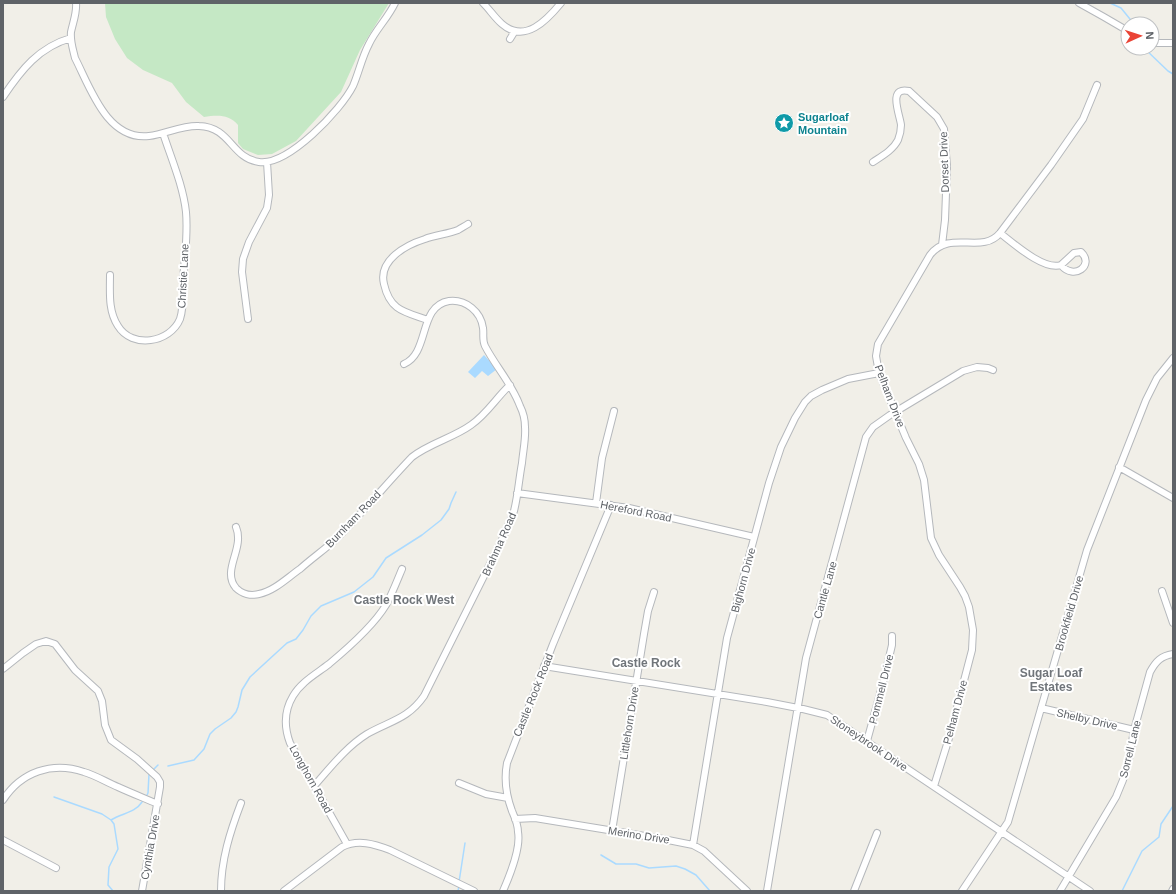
<svg xmlns="http://www.w3.org/2000/svg" width="1176" height="894" font-family="Helvetica,sans-serif">
	<rect width="100%" height="100%" fill="#f1efe8"/>
	<path fill="#c5e8c5" d="M105 3H389L360 50 341 92 296 141 272 154 258 155 243 149 238 143V125C229 114 217 115 204 117L186 102 172 83 143 70 127 58 115 39 106 17Z"/>
	<path fill="#aadaff" d="M484 355 497 369 488 376 482 371 475 378 468 372Z"/>
	<g fill="none" stroke-linecap="round" stroke-linejoin="round">
		<path stroke="#aadaff" stroke-width="1.5" d="M1110 3 1121 8 1134 24
			M1144 48 1168 71 1173 74
			M168 766 194 760 204 749 210 734 215 729 231 718 236 712 238 707 242 690 250 677 287 643 296 639 303 630 311 616 321 606 354 592 373 577 386 558 422 535 441 520 449 509 451 503 456 492
			M154 769 158 765
			M147 795 148 793 149 774
			M54 797 102 814 111 820 114 824 118 849 109 867 108 885 113 891
			M111 820C122 813 135 813 142 802
			M601 855 616 864H636L649 868 676 866 685 869 696 875 710 891
			M459 882 465 843
			M458 891 459 886
			M1122 891 1142 851 1159 837 1161 824 1173 806"/>
		<g stroke="#b5b8bc" stroke-width="8">
			<path id="minor" d="M76 3C77 13 73 22 71 32 70 41 73 49 75 58 90 87 107 141 149 136 166 134 182 125 199 126 231 127 231 158 259 162 288 166 341 110 353 86 359 72 362 57 369 44 376 29 388 18 395 3
				M483 3C490 10 495 18 502 24 525 44 547 20 561 3
				M1079 3 1104 17 1128 31
				M510 39 515 31
				M1152 43H1173
				M3 97C21 70 39 47 71 38
				M873 162C882 156 893 150 898 140 900 135 901 130 901 125 900 115 887 86 909 91L937 117 944 129 947 166 945 220 942 245
				M1000 233C1013 243 1044 271 1061 265 1074 281 1095 265 1081 252L1074 253 1061 265
				M110 275C110 292 108 311 118 326 132 349 170 343 180 319 184 307 183 291 183 279 185 257 188 234 186 212 183 185 171 158 163 133
				M248 319 242 272 243 259 249 242 267 208 269 195 267 162
				M428 320C405 312 390 311 384 284 378 260 406 245 425 239 435 235 448 234 458 230 461 228 465 226 468 224
				M1119 467 1173 498
				M517 493 629 508 754 537
				M596 503 602 458 614 411
				M236 527C245 549 221 570 236 588 242 594 251 596 259 594 274 591 287 578 300 569 311 559 324 550 335 540 362 514 386 484 412 457 430 443 453 438 471 425 487 414 496 398 510 385
				M1162 591 1173 623
				M544 666 767 702 803 709 827 715 1090 891
				M3 669 23 653 36 644 46 641 55 644 75 670 98 691 102 701 105 725 111 740 137 759 157 777 160 782V787L142 891
				M1041 708 1134 730
				M867 741 884 679 892 645V636
				M459 783 486 794 508 798
				M314 786C330 768 346 747 367 734 390 721 408 719 424 696L500 544C505 533 510 522 514 511 518 495 519 479 522 463 523 451 526 438 525 427 525 420 523 412 520 406 512 384 496 367 485 346 482 340 484 334 483 328 481 312 466 299 449 301 418 306 430 353 404 364
				M934 786 949 738 972 650 973 630 969 607 965 596 960 587 939 555 931 538 924 480 919 464 906 438 879 373 876 356 878 344 930 255C950 229 982 255 1000 233L1051 165 1083 119 1097 85
				M3 800C21 772 52 761 84 772 95 775 106 782 118 787 131 793 144 798 158 804
				M515 819 535 818 663 839 693 845 704 851 747 891
				M612 831 644 634 648 611 654 592
				M3 840 56 868
				M347 844 290 743C284 727 284 711 293 696 301 682 316 674 329 664 347 649 374 625 386 605 392 594 397 581 402 569
				M693 845 727 638 769 483 781 447 795 418 805 402 811 396 822 390 848 379 879 373
				M221 891C221 860 230 832 241 803
				M284 891 342 847C358 839 374 844 390 850L474 891
				M503 891C510 875 521 848 518 832 518 824 515 818 512 811 506 795 504 779 507 763L553 644 611 505
				M767 891 806 658 866 437 873 427 890 415 963 371 977 367 988 368 993 370
				M854 891 877 833
				M962 891 1008 822 1087 550 1146 400 1157 378 1173 358
				M1060 891 1116 797 1123 780 1129 759 1134 730 1150 672C1156 661 1161 656 1173 654
				M1172 891 1173 889"/>
		</g>
		<use href="#minor" stroke="#fff" stroke-width="6"/>
	</g>
	<defs>
		<g id="sight-disc" transform="scale(1)"><circle r="9.5" fill="#0f9aa8" stroke="#fff"/><path d="M0-6L1.8-2.2L6-1.7L2.9 1.2L3.7 5.4L0 3.3L-3.7 5.4L-2.9 1.2L-6-1.7L-1.8-2.2Z" fill="#fff"/></g>
	</defs>
	<g fill-rule="evenodd">
		<use href="#sight-disc" x="784" y="123"/>
	</g>
	<g text-anchor="middle" dominant-baseline="central" stroke-width="4" stroke-linejoin="round" paint-order="stroke">
		<g font-size="11" font-weight="bold" fill="#0d838f" stroke="#fff" text-anchor="start">
			<text x="798" y="117">Sugarloaf<tspan x="798" dy="13">Mountain</tspan></text>
		</g>
		<g font-size="11" fill="#5f6368" stroke="#fff">
			<text transform="translate(944 162) rotate(-92)">Dorset Drive</text>
			<text transform="translate(183 276) rotate(-87)">Christie Lane</text>
			<text transform="translate(890 396) rotate(69)">Pelham Drive</text>
			<text transform="translate(636 511) rotate(11)">Hereford Road</text>
			<text transform="translate(353 519) rotate(-46)">Burnham Road</text>
			<text transform="translate(499 544) rotate(-66)">Brahma Road</text>
			<text transform="translate(743 580) rotate(-75)">Bighorn Drive</text>
			<text transform="translate(825 590) rotate(-74)">Cantle Lane</text>
			<text transform="translate(1069 613) rotate(-74)">Brookfield Drive</text>
			<text transform="translate(881 689) rotate(-76)">Pommell Drive</text>
			<text transform="translate(533 695) rotate(-68)">Castle Rock Road</text>
			<text transform="translate(955 712) rotate(-75)">Pelham Drive</text>
			<text transform="translate(1087 719) rotate(13)">Shelby Drive</text>
			<text transform="translate(629 723) rotate(-81)">Littlehorn Drive</text>
			<text transform="translate(869 743) rotate(34)">Stoneybrook Drive</text>
			<text transform="translate(1130 749) rotate(-76)">Sorrell Lane</text>
			<text transform="translate(311 779) rotate(61)">Longhorn Road</text>
			<text transform="translate(639 835) rotate(9)">Merino Drive</text>
			<text transform="translate(150 847) rotate(-80)">Cynthia Drive</text>
		</g>
		<g font-size="12" font-weight="bold" fill="#70757a" stroke="#fff">
			<text x="404" y="600">Castle Rock West</text>
			<text x="646" y="663">Castle Rock</text>
			<text x="1051" y="673">Sugar Loaf<tspan x="1051" dy="14">Estates</tspan></text>
		</g>
	</g>
	<rect width="1176" height="894" fill="none" stroke="#5f6368" stroke-width="8"/>
	<g transform="translate(1140 36) rotate(87)"><circle r="19" fill="#ffffff" stroke="#bfc1c3"/>
	<path d="M0-3L7 15L0 10L-7 15Z" fill="#ea4335"/>
	<text y="-6" font-size="11" font-weight="bold" text-anchor="middle" fill="#5f6368">N</text>
	</g>
</svg>
